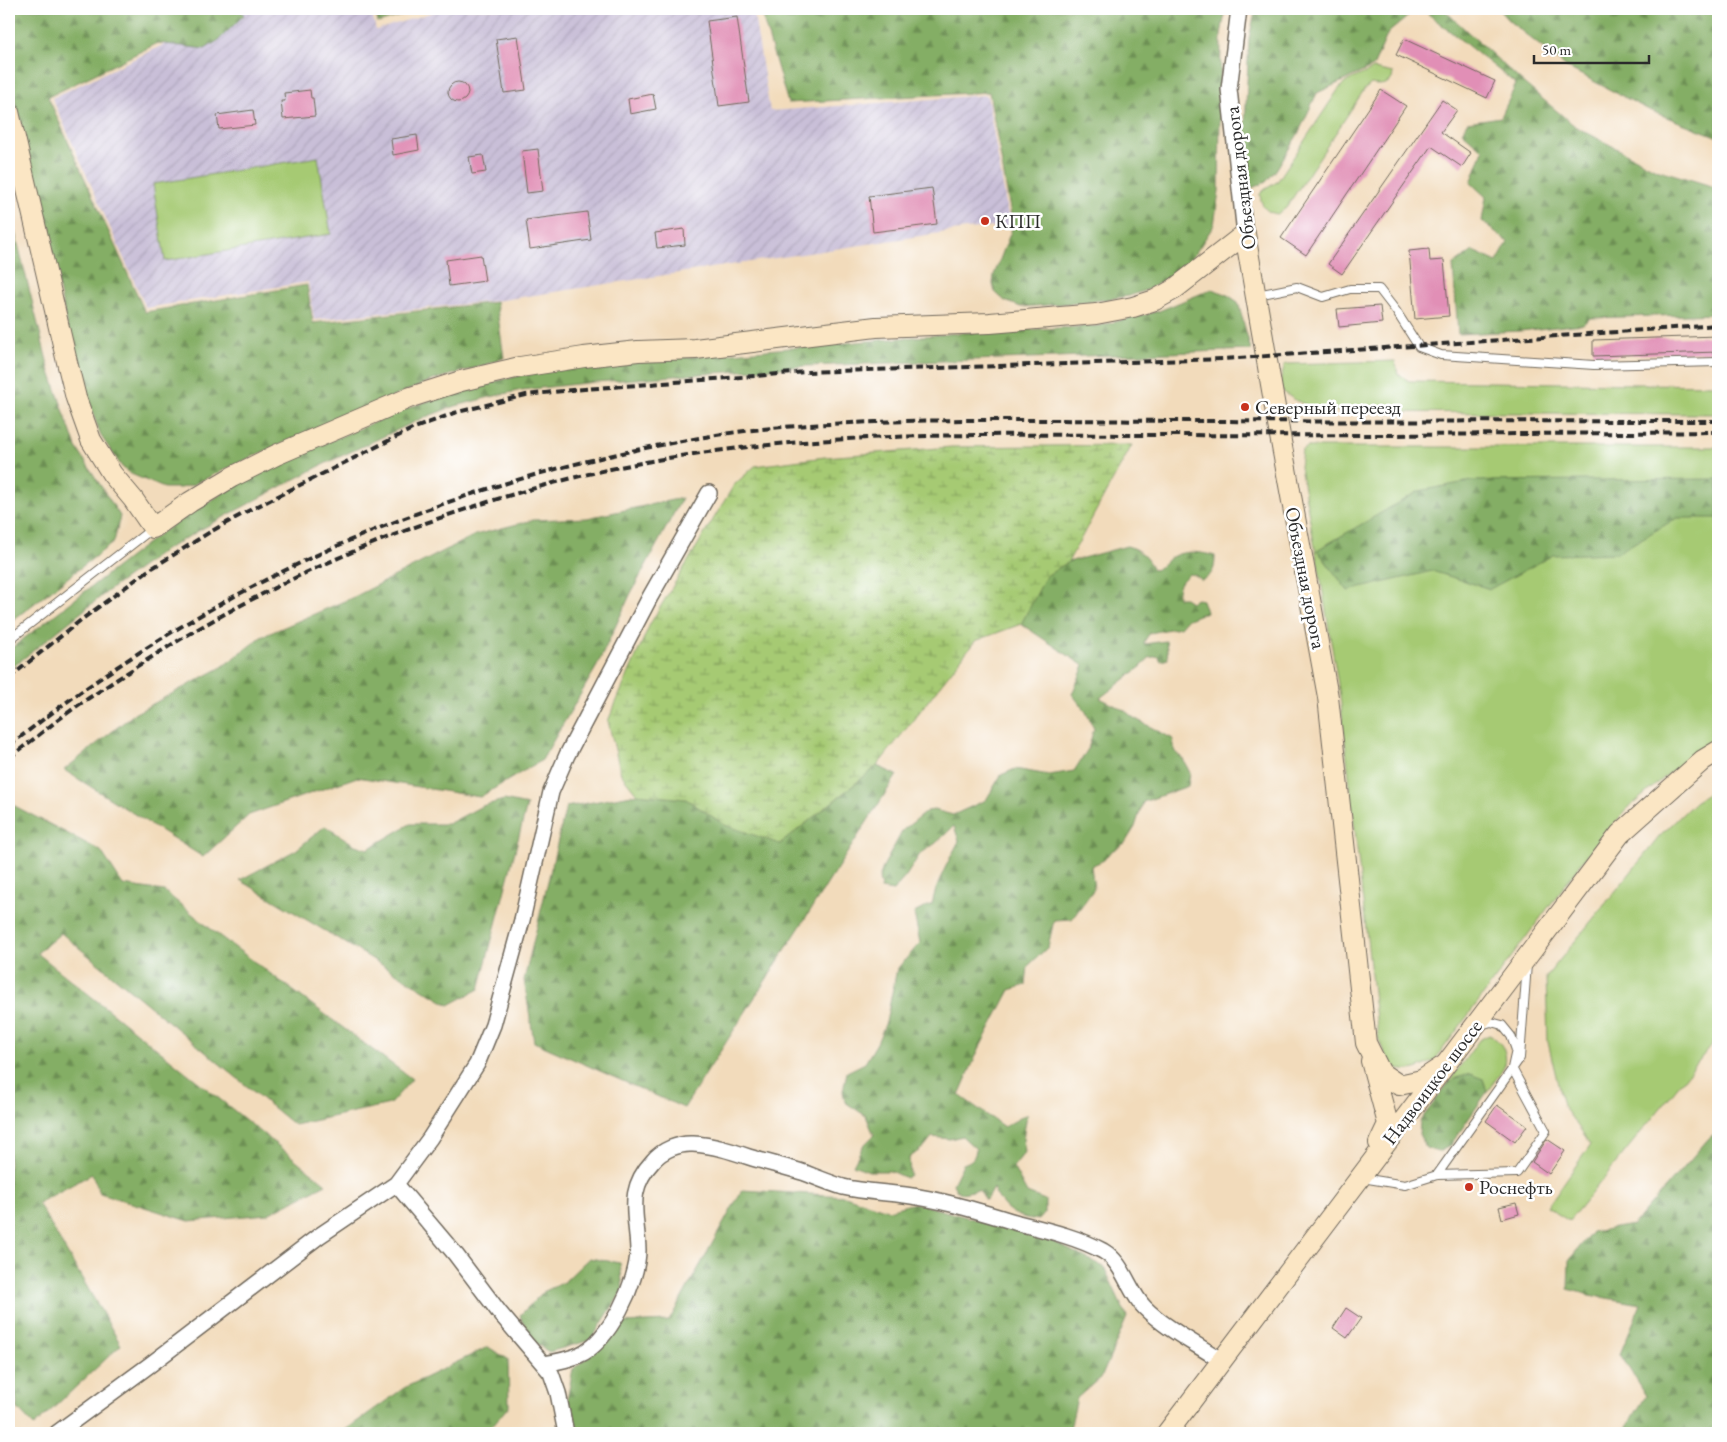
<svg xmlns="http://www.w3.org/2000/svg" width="1727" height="1442" font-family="'EB Garamond',serif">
	<defs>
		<pattern id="industrial-furrows" width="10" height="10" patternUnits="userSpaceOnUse" patternTransform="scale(1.25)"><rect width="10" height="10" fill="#c9bfd8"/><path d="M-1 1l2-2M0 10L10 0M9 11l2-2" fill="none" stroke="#ada4ba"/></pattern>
		<pattern id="forest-firs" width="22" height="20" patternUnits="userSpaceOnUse" patternTransform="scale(1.25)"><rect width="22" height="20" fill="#84ae65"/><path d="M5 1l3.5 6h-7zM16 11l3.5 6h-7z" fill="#6c8e53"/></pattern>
		<pattern id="wetland-marsh" width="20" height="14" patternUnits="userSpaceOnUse" patternTransform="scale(1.25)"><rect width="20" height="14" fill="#a6ca73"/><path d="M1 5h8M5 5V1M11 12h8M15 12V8" fill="none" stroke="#87a45f"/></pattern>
	</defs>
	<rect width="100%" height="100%" fill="#fff"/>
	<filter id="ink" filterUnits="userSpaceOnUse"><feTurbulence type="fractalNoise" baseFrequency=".02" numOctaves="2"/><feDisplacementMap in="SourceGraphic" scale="10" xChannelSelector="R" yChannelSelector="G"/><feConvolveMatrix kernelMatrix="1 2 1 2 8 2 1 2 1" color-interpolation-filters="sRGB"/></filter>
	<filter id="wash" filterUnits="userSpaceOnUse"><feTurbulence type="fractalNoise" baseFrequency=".0096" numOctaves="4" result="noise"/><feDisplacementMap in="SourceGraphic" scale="20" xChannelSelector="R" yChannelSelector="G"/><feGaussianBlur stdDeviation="1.12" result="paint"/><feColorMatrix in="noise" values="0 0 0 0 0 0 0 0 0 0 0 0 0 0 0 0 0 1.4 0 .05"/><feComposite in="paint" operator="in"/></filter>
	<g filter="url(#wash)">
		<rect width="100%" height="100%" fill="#f2dbbb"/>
		<path fill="url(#industrial-furrows)" d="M226 9H371L376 30 443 9H753L770 111 987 95 1010 226 966 229 502 300 314 320 308 282 146 308 52 98 228 14Z"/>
		<path fill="#a6ca73" stroke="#687a4f" d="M1374 69 1393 73 1392 79C1387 85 1379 86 1371 84L1364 90 1286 208 1278 214C1266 213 1261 206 1260 194L1264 190 1277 182 1338 90 1345 82Z
			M318 157 331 234 165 261 153 184Z
			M1395 361 1398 374 1409 381 1718 385V414L1344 412C1317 408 1303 408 1281 390L1280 381 1285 364Z
			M1308 447H1718V740L1696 758 1671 772 1627 809 1591 850 1434 1061C1400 1079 1390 1071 1378 1037L1340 696 1319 569 1300 467 1302 450Z
			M1718 787V1037L1569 1221 1547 1207 1591 1144 1563 1106 1548 1042 1546 977 1660 836 1695 802Z
			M1489 1035C1500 1040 1508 1051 1505 1064 1503 1072 1491 1085 1487 1092L1483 1079 1456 1078 1446 1086 1479 1040Z"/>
		<path fill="url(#forest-firs)" stroke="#586c48" d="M9 9H240L244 15 219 40 205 49 158 43 48 97 145 312 307 285 313 323 496 302 504 358 485 365 430 381 258 454 192 485 180 488H164L131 474 122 467 101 436 88 400 66 322 46 226 9 76Z
			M375 9H424L378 23Z
			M760 9H1226L1221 34 1219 191 1214 225 1195 254 1170 277 1149 289 1129 296 1087 302 1021 307 1005 301 995 292 993 284 994 275 1013 226 989 92 788 103Z
			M1256 9H1417L1388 33 1373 67 1317 93 1298 134 1276 170 1266 182 1252 188 1246 173 1244 150 1249 38Z
			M1422 9H1443L1520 80 1576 127 1656 169 1718 188V314L1590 318 1583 324 1520 331 1458 334 1453 265 1473 251 1497 262 1508 242 1482 221 1486 197 1471 183 1483 150 1462 132 1467 122 1501 117 1516 84Z
			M1498 9H1718V137L1651 111 1568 68 1509 21Z
			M9 208 49 369 76 447 120 516 114 542 9 623Z
			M1212 289 1226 294 1238 302 1251 350 806 366 595 382 522 390 486 398 452 407 423 418 320 466 207 526 165 550 108 591 9 670V650L162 532 240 482 325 443 416 405 479 385 519 376 597 365 959 333 1098 326 1159 311Z
			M1718 479V518H1677L1617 553 1553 555 1490 589 1432 571 1348 591 1317 550 1419 491 1471 481Z
			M682 498 631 593 597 666 542 760 480 797 357 777 249 815 203 857 64 770 134 714 222 667 261 637 356 596 475 535 533 520 587 518Z
			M1127 546C1139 549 1148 558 1153 570 1161 569 1163 563 1169 559 1182 549 1201 552 1215 556 1215 569 1213 575 1202 580L1195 575 1189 574C1180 582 1177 586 1178 598H1185L1191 602 1197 599 1202 600 1206 612 1186 620 1180 627 1150 633 1145 640 1144 644 1166 641 1168 659 1161 661 1158 656 1149 658 1142 666 1100 698 1124 710 1134 718 1173 739 1175 752 1183 759 1190 773 1188 786 1143 802 1135 827 1125 843 1110 852 1104 860 1091 866 1094 889 1072 919 1054 920 1048 947 1028 966 1026 985 1010 990 979 1049 959 1095 1004 1127 1027 1114 1023 1139 1025 1152 1013 1167 1027 1193 1045 1200V1213L1039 1220C1015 1218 1003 1210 993 1188L986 1200 979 1190 961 1193 956 1190 953 1184 963 1164C972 1161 975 1158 976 1149L962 1136 950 1139 932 1137 924 1147 909 1158 910 1175 906 1178 890 1171H869L853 1165 863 1146 874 1135 866 1116 845 1102 843 1091 847 1072 865 1063 877 1043 886 1022 897 969 920 943 914 913 932 904C937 881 948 862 959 841L954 826 936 843 920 854 906 876 893 891 881 889 879 878 884 865 903 830 927 811 934 810 953 815 986 800 1001 775 1015 769 1049 775 1074 771 1088 749 1094 729 1086 712 1072 694 1084 666 1021 624 1046 576 1068 562Z
			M877 766 897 775 684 1108 534 1042 524 980 566 807 637 794 686 799 725 825 780 844Z
			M504 800 527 805 479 989 449 1005 240 880 296 850 325 826 355 845 368 849 410 824H448L482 806Z
			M9 803 101 851 123 885 164 891 217 934 412 1079 390 1104 294 1125 61 933 37 953 326 1184 268 1214 189 1221 100 1193 92 1174 38 1203 121 1345 34 1426 18 1409 9 1356Z
			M1470 1074 1483 1079 1487 1092 1450 1146 1438 1152 1426 1148 1419 1134 1420 1121 1446 1086 1456 1078Z
			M1718 1131V1433H1623L1646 1396 1620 1354 1641 1304 1589 1295 1568 1289 1569 1260 1592 1232 1633 1225 1709 1138Z
			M742 1190 845 1196 888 1210 915 1203 1050 1240 1104 1267 1127 1317 1102 1376 1077 1398 1069 1433H577L567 1400 573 1369 596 1350 621 1323 669 1321Z
			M589 1258 620 1263 623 1290 591 1340 549 1352 531 1340 520 1315 543 1292 564 1282Z
			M488 1347 508 1359 509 1406 491 1427 492 1433H341L404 1388Z"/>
		<path fill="url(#wetland-marsh)" stroke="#687a4f" d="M1132 445 1068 562 1046 576 1021 624 975 641 877 766 780 844 725 825 686 799 637 794 621 774 608 721 650 624 734 485 755 466 825 457 952 447Z"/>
		<g id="blocks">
			<path fill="#e18fb6" d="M737 17 749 102 719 106 707 21Z
				M518 36 526 90 504 93 496 39Z
				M1404 39 1495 81 1487 98 1396 55Z
				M448 92a10 10 0 1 1 20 0a10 10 0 1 1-20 0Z
				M310 90 311 98H313L315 116 283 119 281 101H285L284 93Z
				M1381 90 1406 106 1306 255 1281 238Z
				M653 94 656 109 630 114 628 99Z
				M1442 100 1457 110 1441 132 1471 153 1462 167 1431 146 1342 274 1328 264Z
				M253 110 255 125 219 129 217 115Z
				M417 135 419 150 393 155 391 139Z
				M538 149 543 191 527 193 522 151Z
				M483 155 486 172 472 174 469 157Z
				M932 188 937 224 873 232 869 196Z
				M587 212 591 240 530 249 526 220Z
				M684 229 685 245 657 248 655 233Z
				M1429 249 1430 261 1444 260 1449 316 1415 319 1409 251Z
				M481 255 485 281 449 286 446 260Z
				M1380 306 1382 323 1339 327 1337 309Z
				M1718 336V352L1593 356V340Z
				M1497 1105 1527 1126 1515 1142 1486 1121Z
				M1547 1139 1565 1151 1549 1174 1532 1162Z
				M1516 1203 1519 1214 1502 1219 1499 1207Z
				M1346 1308 1361 1318 1347 1338 1333 1328Z"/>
		</g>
	</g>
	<g filter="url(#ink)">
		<use href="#blocks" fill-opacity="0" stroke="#71695d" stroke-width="1"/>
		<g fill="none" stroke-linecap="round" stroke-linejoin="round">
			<g stroke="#71695d" stroke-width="10">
				<path id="lane" d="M1257 295 1297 287 1323 297 1350 289H1379L1396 311 1419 347 1441 355 1594 365 1718 362
					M9 640 153 528
					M1437 1175 1520 1058 1527 964
					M1362 1178 1405 1185 1437 1175 1517 1173 1546 1131 1512 1068 1516 1050 1511 1036 1502 1025 1491 1022 1481 1025"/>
			</g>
			<g stroke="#71695d" stroke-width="18">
				<path id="street" d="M1239 9 1229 89 1245 234
					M396 1184 456 1255 499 1312 551 1373 558 1393 566 1433
					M544 1364C556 1362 568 1360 579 1355 609 1342 638 1282 638 1250 637 1214 625 1191 653 1161 662 1150 679 1143 693 1144 713 1145 731 1151 749 1157 768 1163 787 1167 805 1173 818 1178 830 1183 843 1187 864 1192 885 1192 905 1195 944 1200 981 1212 1018 1223 1046 1230 1077 1237 1103 1251 1124 1263 1128 1291 1145 1308 1165 1328 1198 1345 1222 1361
					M57 1433 151 1364 319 1236 396 1184 430 1138 477 1064 493 1025 522 920 551 792 567 755 650 597 709 493"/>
			</g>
			<g stroke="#71695d" stroke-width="22">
				<path id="secondary" d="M9 112 67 362 76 398 91 440 112 474 133 499 153 528 190 502 232 477 276 455 411 397 461 381 520 367 584 357 638 351 695 349 876 327 990 323 1096 314 1133 307 1155 300 1173 290 1245 234 1280 436 1328 697 1366 1043 1381 1073 1399 1085 1422 1080 1445 1065
					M1371 1061 1388 1124 1379 1143
					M1167 1433 1620 834 1703 760 1718 751"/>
			</g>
			<use href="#lane" stroke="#fff" stroke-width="8"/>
			<use href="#street" stroke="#fff" stroke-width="15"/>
			<use href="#secondary" stroke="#fbe6c4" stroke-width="20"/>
			<path stroke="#2b2b2b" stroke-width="4" stroke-dasharray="8 4" stroke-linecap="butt" d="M9 678 81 620 146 572 210 532 248 511 412 429 454 413 526 395 572 390 806 372 1224 359 1718 325
				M9 746C214 582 446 480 705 437 761 427 819 424 875 422 986 418 1096 421 1207 421 1377 422 1548 421 1718 421
				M9 758C37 737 65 713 95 694 140 664 185 635 232 610 335 554 444 512 557 482 758 428 966 435 1172 435 1354 436 1536 434 1718 432"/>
		</g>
	</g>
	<g fill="#c8321e" stroke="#fff" stroke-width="2">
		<circle cx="985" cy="221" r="5"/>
		<circle cx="1245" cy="407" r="5"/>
		<circle cx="1469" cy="1187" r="5"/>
	</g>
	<g text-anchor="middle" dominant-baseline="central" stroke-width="5" stroke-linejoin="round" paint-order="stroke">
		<g font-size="20" fill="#2b2b2b" stroke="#fff">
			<text transform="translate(1240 178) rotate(-97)">Объездная дорога</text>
			<text transform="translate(1306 578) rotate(79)">Объездная дорога</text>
			<text transform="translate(1432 1082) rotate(-53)">Надвоицкое шоссе</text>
		</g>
		<g font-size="20" fill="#2b2b2b" stroke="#fff" text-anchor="start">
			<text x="995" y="221">КПП</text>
			<text x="1255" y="407">Северный переезд</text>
			<text x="1479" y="1187">Роснефть</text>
		</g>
	</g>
	<rect width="1727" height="1442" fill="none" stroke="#fff" stroke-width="30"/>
	<path d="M1534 55v8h115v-8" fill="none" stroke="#2b2b2b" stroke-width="2.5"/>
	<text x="1542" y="55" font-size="15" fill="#2b2b2b" stroke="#ffffff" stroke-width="4" paint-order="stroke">50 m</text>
</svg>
